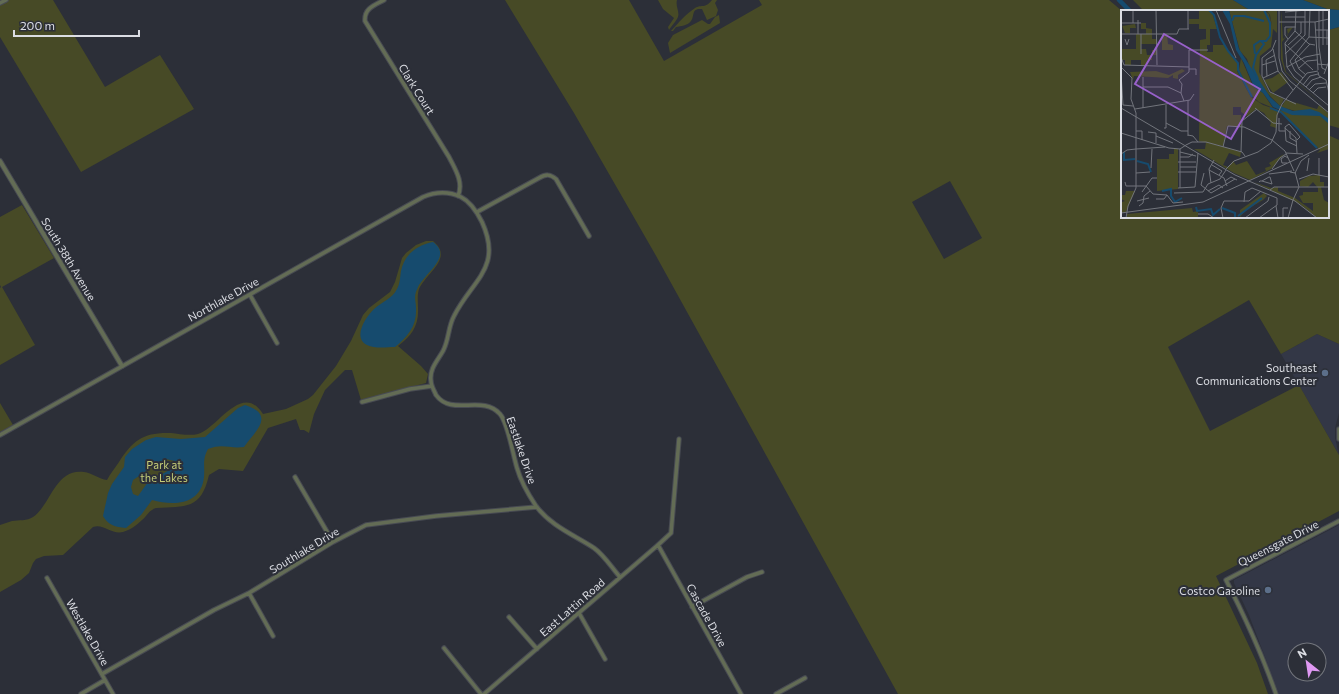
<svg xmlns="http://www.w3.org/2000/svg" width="1339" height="694" font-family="Commissioner,sans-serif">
	<rect width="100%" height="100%" fill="#2c2f38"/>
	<path fill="#333746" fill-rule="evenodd" d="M1317 334 1339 344V413L1335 428V438L1339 455 1281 354Z
		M1339 525V694H1279L1249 615 1234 583V580ZM1295 650H1319V674H1295Z"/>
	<path fill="#474a26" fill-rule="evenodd" d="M8 0H53L105 87 160 55 194 109 81 172 0 37V5Z
		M505 0H629L664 61 762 5 759 0H1109L1122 11V217H1328V135L1339 140V344L1317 334 1281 354 1249 300 1168 347 1210 431 1299 385 1339 455V511L1216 576 1257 663 1268 694H898L655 254 574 113ZM950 181 982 238 944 259 912 202Z
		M658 0H677C675 7 681 13 677 19 675 23 671 26 669 30L668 27 674 18 663 9Z
		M712 0H717L715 3 718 10 716 16 707 20 702 9C691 8 695 15 691 21 687 26 681 26 676 27L673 31H671C678 23 686 14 695 8 702 4 705 9 712 0Z
		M1133 0H1233L1248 9 1254 11H1144Z
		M1303 0H1339V10L1327 9Z
		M719 15 720 23 670 53 668 43 673 35 700 21 702 20 708 24H710L715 17Z
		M1339 27V128L1328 125V30Z
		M22 205 54 258 2 287 35 345 0 365V288L1 287 0 285V217Z
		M426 241H433C454 258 427 272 419 289 417 295 418 302 418 307 419 326 412 335 398 346L421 366 428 374 426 383 361 400 352 370H345L325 390 314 414 309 433 304 430H300L296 419 268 428 243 471 219 469 209 475C201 510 186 506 156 508 149 510 147 516 142 520 137 525 130 530 123 532 112 535 103 523 93 527L63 555 44 556 36 559 33 563 29 573 21 580 0 592V525C4 524 8 522 12 521 19 520 27 521 33 517 51 505 55 468 84 472 92 473 99 479 107 480 110 474 115 468 119 462 133 440 144 432 171 433 179 434 190 436 198 434 217 429 242 381 263 414L286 409 308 399 313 395 336 366 351 341 363 315 369 308 390 292 395 282 402 258 406 253 416 245Z
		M0 403 13 425 0 432Z"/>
	<path fill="#164b6e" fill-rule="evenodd" d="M1233 0H1303L1327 9 1339 10V27L1328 30V11H1254L1248 9Z
		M433 242C437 245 441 249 440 255 439 265 423 277 418 287 413 297 416 300 416 308 417 326 408 336 395 347 387 347 375 349 367 345 352 337 366 317 374 309 383 301 392 299 397 289 400 284 400 277 401 271 404 255 417 245 433 242Z
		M245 405C277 415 254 432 244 447 229 449 223 443 208 449 202 460 205 465 204 477 201 505 174 506 152 500L141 515 126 528C115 527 108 525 103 516L108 493 112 484 124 467 125 457 132 449 146 440 156 437 181 439 205 437 238 408ZM166 459 179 462 173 468 148 482 138 496 133 494 131 487 133 480 145 472 150 467Z"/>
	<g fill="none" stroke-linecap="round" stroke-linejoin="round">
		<path stroke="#164b6e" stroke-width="4.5" d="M1119 0 1130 11"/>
		<g stroke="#484b53" stroke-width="5.5">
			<path id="minor" d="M384 0C375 5 364 8 365 21L449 157C455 169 464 182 458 196
				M0 3 6 0
				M477 212 539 178C546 174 550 174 556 179L589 236
				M250 295 277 343
				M362 402 410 389 432 386
				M1339 429V439
				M0 435 423 197C435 192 448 191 461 197 471 202 477 212 482 222 503 268 472 280 454 316 448 327 449 340 443 351 438 360 429 369 431 381 431 386 434 390 436 395 452 417 482 394 500 414 508 423 513 455 517 468 521 482 528 494 536 506 551 526 574 535 594 548 604 555 612 568 620 577
				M295 477 333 542
				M658 545 741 694
				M47 578 113 694
				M249 593 273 636
				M692 607 747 577 762 572
				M579 613 605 659
				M509 617 537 649
				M444 648 481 694
				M102 674 214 610 249 593 333 542 366 525 436 516 537 507
				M81 694 105 680
				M484 694 658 545 671 533 679 439
				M776 694 805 678
				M1276 694C1262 654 1245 617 1226 580L1339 521"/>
		</g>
		<g stroke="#484b53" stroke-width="6">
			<path id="tertiary" d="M0 161 122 366"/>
		</g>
		<use href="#minor" stroke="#636c55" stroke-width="3.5"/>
		<use href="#tertiary" stroke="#636c55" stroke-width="4"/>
	</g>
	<g fill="#5c6f8a" stroke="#2c2f38" stroke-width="1.5">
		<circle cx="1325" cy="373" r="4"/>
		<circle cx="1268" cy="590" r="4"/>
	</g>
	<g text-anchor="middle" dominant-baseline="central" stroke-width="4" stroke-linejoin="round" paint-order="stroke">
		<g font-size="11" fill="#dbdde3" stroke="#2c2f38">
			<text transform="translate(417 89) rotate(58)">Clark Court</text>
			<text transform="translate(69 259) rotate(59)">South 38th Avenue</text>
			<text transform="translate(223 299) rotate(-29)">Northlake Drive</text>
			<text transform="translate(522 450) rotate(71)">Eastlake Drive</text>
			<text transform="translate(1278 543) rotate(-27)">Queensgate Drive</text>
			<text transform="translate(304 550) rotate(-31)">Southlake Drive</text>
			<text transform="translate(572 607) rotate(-41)">East Lattin Road</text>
			<text transform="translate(707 615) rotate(61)">Cascade Drive</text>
			<text transform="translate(88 632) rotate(60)">Westlake Drive</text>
		</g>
		<g font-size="11" fill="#dbdde3" stroke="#2c2f38" text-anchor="end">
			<text x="1317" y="367">Southeast<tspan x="1317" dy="13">Communications Center</tspan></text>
			<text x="1260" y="590">Costco Gasoline</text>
		</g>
		<g font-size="11" fill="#c5ce78" stroke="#2c2f38">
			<text x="164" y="464">Park at<tspan x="164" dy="13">the Lakes</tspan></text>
		</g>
	</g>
	<g transform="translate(1121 10)">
		<rect width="208" height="208" fill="#2c2f38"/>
		<path d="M78 0H87L92 5 96 19H89V35H86V42H92V35H103L116 53V61L130 87 142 95 157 100 155 118 149 116 150 113 143 103 135 99 126 106 120 102V97H112V105H120V116H106L102 136 78 131 79 30 85 29V19H78V14H68V9H78ZM108 0H143L148 4 151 16 149 5 145 0H156V23L152 19 150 37 139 46 138 62 148 82 163 89 159 96 147 84 129 58 126 49 119 41ZM160 0 162 29 167 25 166 19 172 17 161 32 162 51 165 62 208 100 164 62 160 49ZM0 13 1 16 14 14 15 18H9V23H4ZM20 13H25V18L31 19V29H36V34H20V39H25L26 45H31V40H36V45H31V50H26V55H20V50H10V55H4V50H0V39H15V24H25V19H20ZM41 24H46L47 34 52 35V40H41ZM120 48 132 76 142 83 152 98 138 92 130 85 118 60ZM61 59 64 61 57 65V69L52 68V65L47 68 13 66 12 70 9 62 35 61 48 65ZM160 62 167 72 152 83 143 70 151 68ZM165 90 196 99 198 95 208 104V109L190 100 174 101 160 97ZM158 100 201 106 208 113V139L196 143 199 140ZM85 132 120 142 119 147 108 143 102 155 107 157 112 151 115 155 126 151 135 165 145 161 144 158 150 156 148 153 163 144 150 159 129 170 113 163 73 139H84ZM53 139H57V179L36 181V149H48V144H53ZM199 165V172H203V177H200L203 190 208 193V208H196L179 194 133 172 150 178 157 177V181L174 188 192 201V193H182L178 186 182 185V182H197V178L192 172 187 177 179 176V171L188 166ZM5 181H14L5 202 0 203V190L1 192 4 191 0 189V185H4ZM143 183 146 186 142 190 125 200 119 207V200ZM71 198 72 202 77 201V207L6 208V204Z" fill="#474a26"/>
		<path d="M101 0H108L118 39 149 87 159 96 172 101 189 99 198 102 208 109V114L199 106 171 105 152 97 142 83 133 77 123 53 115 40 109 14Z" fill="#164b6e"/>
		<path fill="none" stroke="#164b6e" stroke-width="2" d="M88 0 93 5 99 27 107 41 117 53V60L131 87M111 11 113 6H123L143 11M134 44 133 35 139 31M135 45 143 34 140 31H145L149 26V13L143 0M135 45 132 58 137 69M149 98 160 102 196 138M3 142V150L14 149M16 151 27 154 30 162M41 181 50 179V186L54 192 61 188M75 197 76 201 90 199 92 205 99 199M101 198 114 203V208M117 206 141 188"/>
		<path fill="none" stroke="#72757c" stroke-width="1" d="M12 0V13M35 0 36 55M95 0 115 48M158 0V48L161 61 169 71 208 103M175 0 174 21 164 33 166 57 173 67 208 96M198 0V37L201 58 205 60M164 2 186 0M164 7H184M17 10V24M158 12H194M194 12 197 60M194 12 208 9M0 13H20M67 19V0M194 20H208M174 21 188 34 194 35M0 24H56L58 19H68M20 24V44M188 27 208 28M4 29 6 35 8 29M167 29 164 25V17H175M155 30 151 40 141 48V66L149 82 175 94M164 34 192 60M167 35 180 23V12M202 35V0M206 35V20M152 39 157 61 172 80M164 44 184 25V0M0 47 3 55 68 57M196 54 208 55M141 55 154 51M0 57 11 68 10 89 15 103V178L7 196 5 208M166 57 184 47 199 44M178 58 186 51 196 50M68 59H75V65M197 62 198 66 205 70 208 83M0 63 2 95 12 96M203 64 208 51M185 65 178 59 174 50 189 34M146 66 145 50 154 45M142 68 157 61M182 68 174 61 169 51 188 27 189 0M182 75 189 66 197 64M22 77H47L60 83M185 77 191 70 200 67M188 80 194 74 205 73M192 83 197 78 205 77M63 91 60 83 61 74 58 70 68 62V40H87M0 98 114 165 174 191 196 208M22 98V67M134 98 152 113 161 114M14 99 69 90 73 84M158 108V121H164M45 113 60 121H67M164 117 168 114 175 122 179 127 176 130M164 117 165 131 176 136M43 118H45V95M164 118 175 128 176 143M15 121H21V130M169 121V128L176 132M27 122 35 123V133M0 123 48 138 59 139 65 135M67 125 72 126 77 132M35 126 52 133M67 126V90M151 130 164 141 173 161M65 135 71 132H85L121 142 124 146M102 137 107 116 123 117 151 130M15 139 44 137M59 142 75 146M120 142 121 111 136 99M165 143 182 144M0 144 6 140 15 139M59 147H68L72 144M57 152H75M166 153H161L160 149 164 146 167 148M91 155 101 161 98 165M59 157H75M30 158 31 139M105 159 113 151 137 142 150 133 155 122 156 105 161 94 186 63 197 61M151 159 159 148 165 144M88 160 103 168 106 176M186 161 188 148M57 162H75M169 162 174 163 180 151 188 145M15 163 29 162M83 163 80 175 90 183 114 169M148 164 171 161M198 165V148M178 169 192 164 208 167M104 171 110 167 116 170M4 172 5 176H25L32 184 46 185M138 172 139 171H141L148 167H149L151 174 141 171M90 173 88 159 93 150M74 177 77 143M178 177H208M57 178 74 177M59 178V139M149 180 153 177H178M87 181 98 175 102 178M21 182 31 168H36M53 183 82 182 87 174 99 169 105 160M46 185 52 193 62 192M35 189H43L46 185M172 190 178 177 174 162M16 191 28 188M123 192 124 182 131 178 156 188V195L138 208M18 196 22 193 23 186 29 181M155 196 157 208M0 203 82 192 208 134M77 204H87L93 208M102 208 100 198 103 191H128L140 181M124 208 147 191 148 187M162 208V198H167M167 208 172 190"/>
		<path fill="#9861ca" fill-opacity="0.15" stroke="#9861ca" stroke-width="2" d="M43 24 139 79 110 129 14 74Z"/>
		<rect width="208" height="208" fill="none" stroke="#dbdde3" stroke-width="2"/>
	</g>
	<g transform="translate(1307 662) rotate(330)"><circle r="19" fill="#2c2f38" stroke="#72757c"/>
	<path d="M0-3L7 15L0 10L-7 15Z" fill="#df98f2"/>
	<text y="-6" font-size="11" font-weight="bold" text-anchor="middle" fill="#dbdde3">N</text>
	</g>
	<path d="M14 30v6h125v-6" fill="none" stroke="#dbdde3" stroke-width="2"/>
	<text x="20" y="30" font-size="12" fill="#dbdde3" stroke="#2c2f38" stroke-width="3" paint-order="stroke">200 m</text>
</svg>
